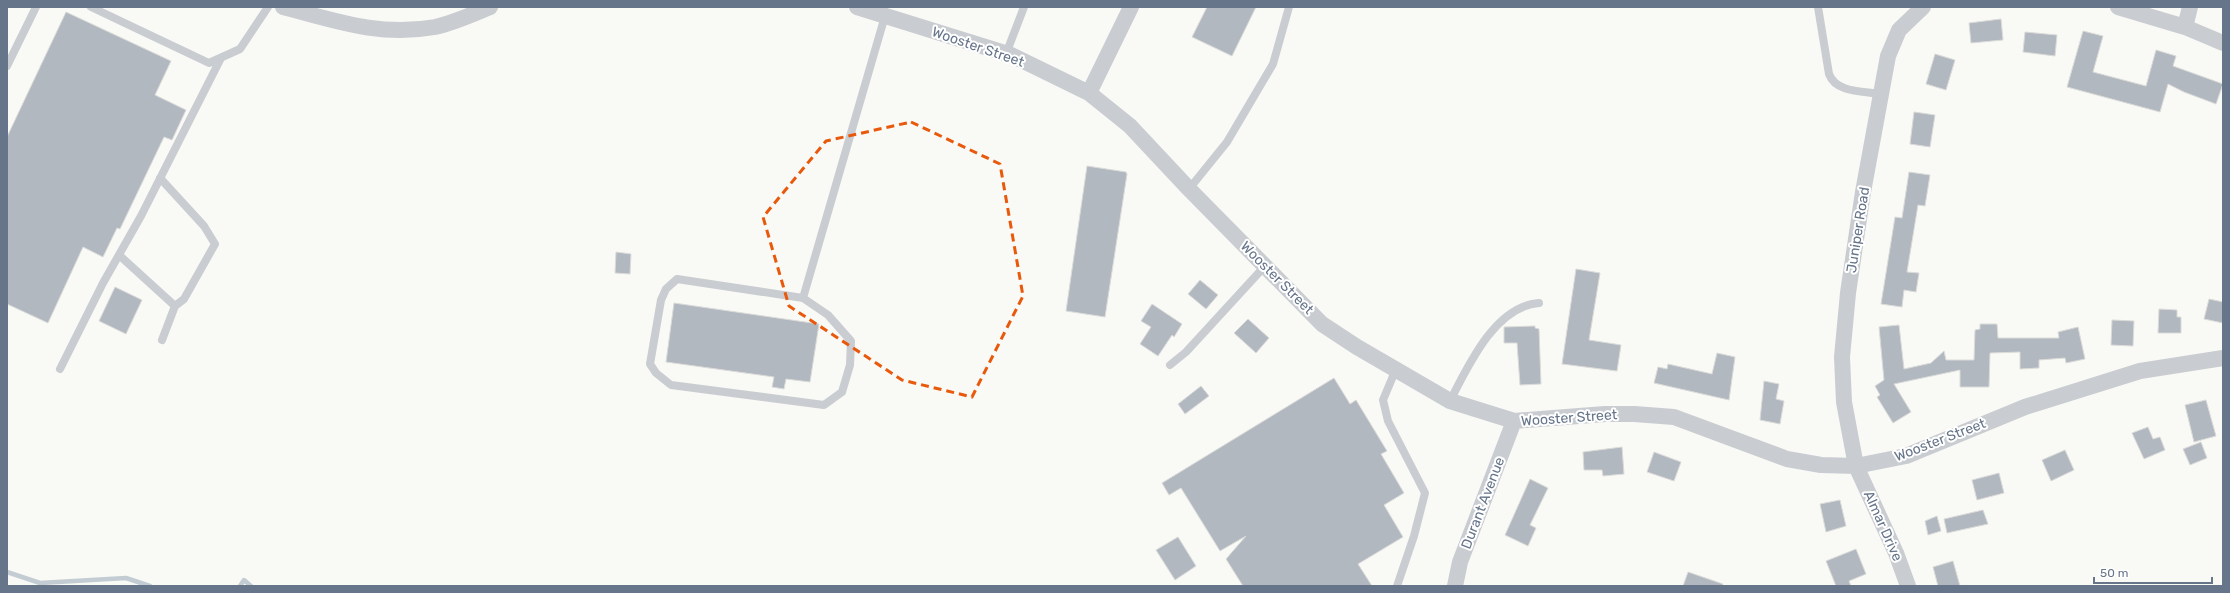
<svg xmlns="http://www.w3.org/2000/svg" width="2230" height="593" font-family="Rubik,sans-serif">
	<rect width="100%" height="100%" fill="#f9f9f6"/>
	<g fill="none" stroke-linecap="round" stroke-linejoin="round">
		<path stroke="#c2ccd2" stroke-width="4.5" d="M7 572 40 583 126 578 150 586
			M240 586 244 580 251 586"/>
	</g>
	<path fill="#b2b8c0" stroke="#dbdbd9" d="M1207 7H1256L1232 56 1192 37Z
		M66 12 171 61 155 95 186 110 172 140 164 137 120 229 117 228 103 257 83 247 48 323 7 304V137Z
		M2001 19 2003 40 1971 43 1969 23Z
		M2083 31 2103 36 2093 72 2146 86 2156 50 2176 56 2173 66 2223 84 2216 104 2184 92 2168 84 2160 112 2067 87Z
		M2025 32 2057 35 2055 56 2023 52Z
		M1935 54 1955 60 1946 90 1926 84Z
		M1914 112 1935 115 1930 147 1910 144Z
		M1087 166 1126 172 1127 174 1105 317 1066 311Z
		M1909 172 1930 175 1925 206 1918 205 1907 272 1919 273 1916 292 1904 290 1902 307 1881 304 1895 217 1902 218Z
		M616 252 631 254 630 274 615 273Z
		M1576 269 1600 273 1589 340 1621 345 1617 371 1562 364Z
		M1200 280 1218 295 1206 309 1188 294Z
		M115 287 142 300 126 334 99 321Z
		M2209 299 2223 302V323L2204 319Z
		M674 303 819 324 810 382 786 379 784 389 772 387 774 377 666 362Z
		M1152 304 1182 324 1174 337 1172 335 1158 356 1140 344 1151 327 1141 321Z
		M2159 309 2177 310V317H2181V333H2158Z
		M1248 319 1269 338 1256 353 1234 333Z
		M2112 320 2134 321 2133 346 2111 345Z
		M1980 324H1997L1998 338H2059L2058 332 2078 327 2085 359 2066 363 2065 358 2039 360V368L2020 369V352L1990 353 1989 387H1960V370L1894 384 1911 412 1893 423 1877 397 1880 395 1875 386 1884 380 1879 327 1899 325 1904 369 1931 363 1944 351 1946 360H1974L1975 330 1980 329Z
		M1535 326V328L1539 329 1541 384 1520 385 1517 343H1504V327Z
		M1717 353 1735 357 1729 400 1654 383 1658 367 1667 369 1668 364 1712 374Z
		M1334 378 1350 404 1356 400 1387 451 1381 454 1404 493 1384 505 1403 537 1358 564 1372 586H1243L1226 559 1246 536 1220 551 1181 488 1169 495 1162 483Z
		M1764 381 1779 384 1776 399 1784 401 1780 424 1760 420Z
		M1201 386 1209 396 1185 414 1178 404Z
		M2206 400 2216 436 2194 442 2185 405Z
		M2148 427 2153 439 2160 437 2165 450 2144 459 2132 433Z
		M2201 442 2207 458 2190 465 2183 449Z
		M1622 447 1624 474 1603 476 1602 470H1584L1583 452Z
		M2065 450 2074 470 2051 481 2042 460Z
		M1654 452 1681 462 1674 481 1647 472Z
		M1999 473 2004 493 1977 500 1972 480Z
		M1530 479 1548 488 1530 525 1536 528 1528 546 1505 535Z
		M1840 500 1846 526 1826 532 1820 504Z
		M1983 510 1988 524 1947 533 1944 519Z
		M1937 516 1941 531 1928 535 1925 521Z
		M1178 537 1196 566 1175 580 1156 550Z
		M1856 549 1866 574 1849 581 1851 586H1836L1826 561Z
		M1953 561 1960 586H1938L1933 567Z
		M1688 572 1723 584 1722 586H1683Z"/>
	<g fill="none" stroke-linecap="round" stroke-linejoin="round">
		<path stroke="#c9ccd0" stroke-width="8" d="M91 7 209 63 240 49 268 7
			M1818 7 1829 74C1836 93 1863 91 1880 94
			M1006 54 1024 7
			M7 66 36 7
			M1189 189 1227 142 1273 64 1289 7
			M119 255 175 306 184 299 215 244 204 226 160 178
			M803 298 677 279 666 289 661 300 650 364 656 373 671 385 824 405 842 392 850 365 851 341 828 315 803 298 885 16
			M162 340 175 306
			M1170 365 1186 352 1265 266
			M60 369 103 283 141 216 221 58
			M1396 369 1383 400 1388 421 1425 493 1414 536 1397 586
			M1450 401C1468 366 1495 306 1539 303"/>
		<path stroke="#c9ccd0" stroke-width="16" d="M283 7C336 21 380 37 435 27 453 23 473 14 490 7
			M857 7 1011 55 1089 93 1130 126 1189 189 1322 324 1357 347 1450 401 1514 421 1605 414H1634L1674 417 1787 459 1821 465 1856 466 1906 456 2025 407 2140 371 2223 358
			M2118 7 2185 27 2223 43
			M2185 27 2190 7
			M1089 93 1131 7
			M1455 586 1460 562 1514 421
			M1908 586 1896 553 1856 466 1844 402 1842 357 1848 293 1863 192 1888 56 1899 30 1923 7"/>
	</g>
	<path fill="none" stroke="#e8590c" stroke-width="3" stroke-dasharray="8 5" stroke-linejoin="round" d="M911 122 1000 164 1023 296 972 397 902 380 789 306 763 217 826 141Z"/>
	<g text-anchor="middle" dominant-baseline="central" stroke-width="4" stroke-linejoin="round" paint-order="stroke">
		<g font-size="14" fill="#66758a" stroke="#fff">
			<text transform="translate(978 47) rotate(19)">Wooster Street</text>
			<text transform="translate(1858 230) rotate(-81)">Juniper Road</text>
			<text transform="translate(1277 278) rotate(45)">Wooster Street</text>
			<text transform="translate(1569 418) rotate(-4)">Wooster Street</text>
			<text transform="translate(1940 440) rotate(-21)">Wooster Street</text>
			<text transform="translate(1483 503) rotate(-69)">Durant Avenue</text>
			<text transform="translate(1883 526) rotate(66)">Almar Drive</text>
		</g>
	</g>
	<rect width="2230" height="593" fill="none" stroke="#66758a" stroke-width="16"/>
	<path d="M2094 577v6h118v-6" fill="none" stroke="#66758a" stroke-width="2"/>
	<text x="2100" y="577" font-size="12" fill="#66758a" stroke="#ffffff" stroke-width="3" paint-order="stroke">50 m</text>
</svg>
